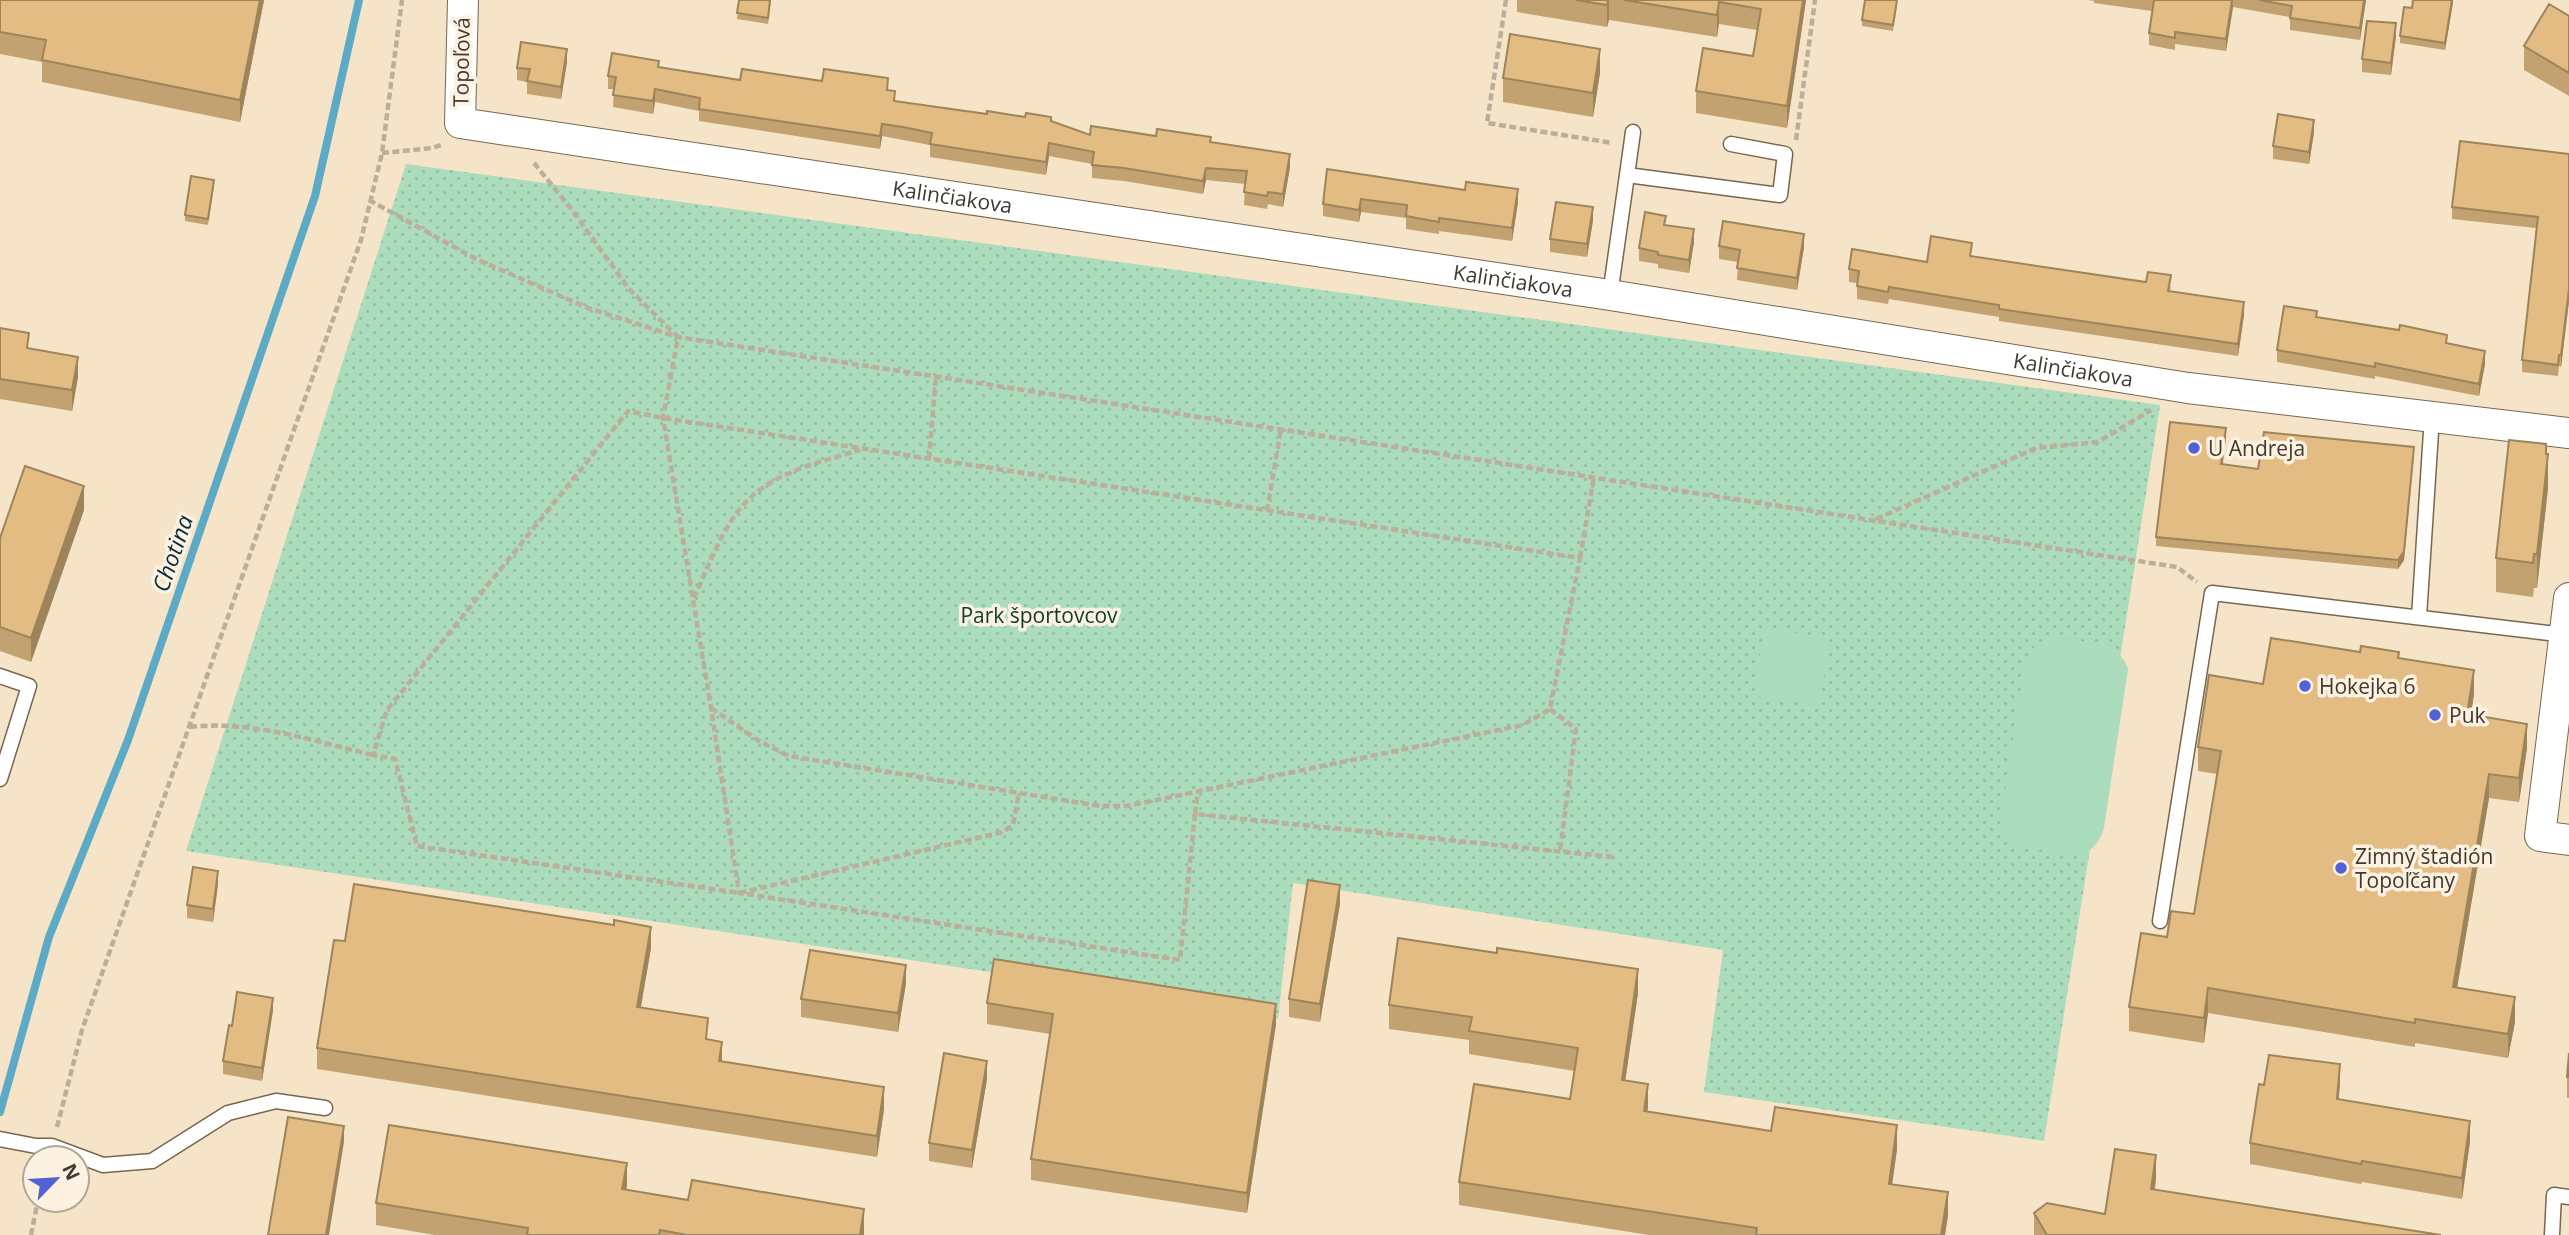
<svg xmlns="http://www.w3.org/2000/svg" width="2569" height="1235" font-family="'Open Sans',sans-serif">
	<defs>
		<pattern id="park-dots" width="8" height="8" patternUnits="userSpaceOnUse" patternTransform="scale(1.75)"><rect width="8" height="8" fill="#abddbd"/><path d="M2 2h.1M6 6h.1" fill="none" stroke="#94bea3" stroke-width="1.8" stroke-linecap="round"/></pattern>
	</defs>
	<rect width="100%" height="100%" fill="#f6e4c9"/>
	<path fill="url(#park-dots)" d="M406 164 2160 405 2044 1141 1704 1092 1723 950 1293 883 1278 1019 1003 974 186 851Z"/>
	<path fill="#abddbd" d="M1764 628 1830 639 1819 706 1754 696Z
		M2054 638C2080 642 2120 640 2128 669L2104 828C2094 860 2074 855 2047 851 2025 847 2008 847 2000 822L2025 664C2030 649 2038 640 2054 638Z"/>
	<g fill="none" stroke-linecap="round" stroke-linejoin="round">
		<path stroke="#5daac7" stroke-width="8" d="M0 1112 49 937 128 740 315 196 359 0"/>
		<g stroke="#76674f" stroke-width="17">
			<path id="service" d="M1627 175 1633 132
				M1610 295 1627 175 1780 195 1785 154 1731 144
				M2419 617 2432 416
				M0 676 29 686 0 779
				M2160 921 2212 593 2565 635
				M0 1139 36 1146H52L103 1165 152 1161 228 1113 276 1101 325 1108
				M2552 1235 2554 1195 2569 1197"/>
		</g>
		<g stroke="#76674f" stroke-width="32">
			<g id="minor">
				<path id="s1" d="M463 0 460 123 1610 295 2188 388 2569 433"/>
				<path d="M2569 598 2540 836 2569 840"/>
			</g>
		</g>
		<path stroke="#bcae98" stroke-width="4.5" stroke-dasharray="7 3.5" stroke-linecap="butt" d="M1506 0 1487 123 1613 143
			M1796 140 1815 0
			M382 153 432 148 444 144
			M534 163 572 210 629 289 678 337 663 418 711 708 739 893 1180 960 1195 814 1613 857
			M369 200 476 259 588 308 678 337 2177 567 2197 582
			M929 459 936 377
			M1267 511 1281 429
			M1876 519 2036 448 2098 442 2151 410
			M1580 558 1594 477
			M694 598C709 565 724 521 752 496 782 470 823 461 860 450
			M711 708 759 741 789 756 1100 806H1127L1523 725 1550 709 1580 558 663 418 628 411 387 710 373 755 395 759 417 846 739 893 1003 832 1013 825 1019 793
			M1550 709 1576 729 1560 851
			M190 727C252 720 313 741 373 755
			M1195 814 1198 792
			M57 1127 82 1030 361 240 382 153 402 0
			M31 1235 38 1200"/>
		<use href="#service" stroke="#fff" stroke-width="14"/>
		<use href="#minor" stroke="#fff" stroke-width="30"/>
	</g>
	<path fill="#c2a270" d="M0 0H264L240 122 42 82V62L0 54Z
		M739 0H771L768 24 737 19Z
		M1517 0H1806L1787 128 1696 113V91L1753 56 1757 30 1719 24 1717 37 1609 20 1607 27 1517 12Z
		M2088 0H2366L2360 40 2290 30V17L2233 7 2226 51 2175 44V50L2149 45V33L2152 11 2094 3V1Z
		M2453 0 2445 50 2400 43V36L2412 8Z
		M1897 6 1893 31 1862 26V20Z
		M2569 16V96L2524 70V46Z
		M2396 36 2391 75 2362 72V59Z
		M567 62 561 99 527 94V82L517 80V68Z
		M659 67 740 80 822 81 888 91 895 101 987 114 1051 121 1090 135 1211 142 1290 167 1283 207 1268 204 1267 209 1244 205 1245 184 1206 180 1203 194 1124 181 1092 178V164L1049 156 1046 175 930 157V145L903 140 882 136 880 149 699 121V111L655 102 653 114 613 107 614 89H608V76Z
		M1600 73 1593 117 1503 102V78Z
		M2314 132 2309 164 2273 159V146Z
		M2569 154V301L2561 367 2559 366 2558 376 2522 372V360L2536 228 2452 219V207Z
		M1327 169 1518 202 1512 241 1439 231V234L1406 229V218L1361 212 1359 222 1323 216V204Z
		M214 186 208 225 185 221V215Z
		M1593 220 1587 257 1550 252V239Z
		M1666 225 1694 242 1689 273 1658 268V264L1639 261V248Z
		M1719 246 1804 247 1797 290 1737 280 1738 262 1719 259Z
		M1972 257 2171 287 2170 292 2244 315 2238 356 1999 321V317L1889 299 1888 304 1857 299V283L1849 282V269Z
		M0 328 29 349 78 377 72 411 0 399Z
		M2447 343 2485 364 2479 396 2375 376V379L2277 362V350Z
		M2226 437 2223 464 2258 469 2414 456 2404 560 2398 569 2156 546V537Z
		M2546 454 2548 488 2537 588H2534L2533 597 2496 592V558Z
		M84 510 31 662 0 651V538Z
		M2399 658 2474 694 2471 714 2527 748 2519 802 2489 798 2457 988 2515 1022 2508 1058 2415 1043V1047L2208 1013 2204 1043 2129 1031V1007L2167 937 2194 914 2217 774 2198 771V747L2263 684Z
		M218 884 213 922 187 918V905Z
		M1340 904 1320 1022 1289 1017V999Z
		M651 948 641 1007 708 1040 722 1061 884 1109 877 1157 317 1069V1048Z
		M906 983 898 1032 801 1017V999Z
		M1638 993 1625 1080 1648 1107 1647 1111 1771 1131 1897 1149 1892 1184 1948 1215 1945 1235H1649L1459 1205V1182L1570 1099 1575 1071 1469 1054V1040L1389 1029V1005Z
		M987 1003 1276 1024 1247 1213 1031 1180V1159L1050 1034 987 1024Z
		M273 1010 262 1081 223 1074V1061L232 1026Z
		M2569 1053V1098H2567V1077Z
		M987 1079 972 1168 929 1161V1143Z
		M2340 1084 2338 1099 2470 1141 2462 1199 2362 1182 2361 1184 2250 1164V1143L2264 1085Z
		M2156 1178 2155 1190 2441 1235H2034V1213L2105 1214Z
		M627 1185 626 1190 864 1232V1235H435L376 1225V1203Z"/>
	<path fill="#9e845b" d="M260 0H264L240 122V100Z
		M1609 0V20L1607 27V5Z
		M1803 0H1806L1787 128V106Z
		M2232 0 2233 7 2226 51V39Z
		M2364 0H2366L2360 40V28Z
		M2452 0 2453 3 2445 50V43Z
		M1719 2V24L1717 37V15Z
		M2396 23V36L2391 75V63Z
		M567 49V62L561 99V87Z
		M1600 49V73L1593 117V93Z
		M655 89V102L653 114V101Z
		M2314 120V132L2309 164V152Z
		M882 124V136L880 149V136Z
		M1049 143V156L1046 175V162Z
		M1290 154V167L1283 207V194Z
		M1206 168V180L1203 194V181Z
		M1518 189V202L1512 241V228Z
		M1361 199V212L1359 222V210Z
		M1593 207V220L1587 257V244Z
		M1694 229V242L1689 273V260Z
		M1804 234V247L1797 290V278Z
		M2569 289V301L2561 367V355Z
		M2244 302V315L2238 356V344Z
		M2485 351V364L2479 396V384Z
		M78 357V377L72 411V390Z
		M2226 428V437L2221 473V464Z
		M2546 444V468L2548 454V488L2537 588V554Z
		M2414 447 2404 560 2398 569V560Z
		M84 486V510L31 662V638Z
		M2474 670V694L2467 738V714Z
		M2527 724V748L2519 802V778Z
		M2489 774V798L2453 1012V987Z
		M218 871V884L213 922V909Z
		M1340 885V904L1320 1022V1004Z
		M651 927V948L637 1028V1007Z
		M906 965V983L898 1032V1013Z
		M1638 969V993L1622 1103V1080Z
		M2208 988V1013L2204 1043V1018Z
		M2515 997V1022L2508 1058V1034Z
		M273 998V1010L262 1081V1068Z
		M1276 1004V1024L1247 1213V1193Z
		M722 1042V1064L719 1061Z
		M987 1061V1079L972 1168V1150Z
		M2340 1064V1084L2337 1119V1099Z
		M1648 1084V1107L1644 1134V1111Z
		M884 1087V1109L877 1157V1136Z
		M2470 1121V1141L2462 1199V1178Z
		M1897 1125V1149L1889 1207V1184Z
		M344 1126V1142L329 1235H326Z
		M2156 1155V1178L2151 1213V1189Z
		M627 1163V1185L622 1212V1189Z
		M1948 1192V1215L1945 1235H1941Z
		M864 1209V1235H860Z"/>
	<path fill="#e2bc82" stroke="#9e845b" stroke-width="2" d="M0 0H260L240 100 42 60 46 40 0 32Z
		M739 0H770L768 18 737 13Z
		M1576 0H1608L1607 5Z
		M1624 0H1803L1787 106 1696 91 1703 48 1753 56 1761 9 1719 2 1717 15Z
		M1865 0H1897L1893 25 1862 20Z
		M2154 0H2232L2226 39 2175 32V38L2149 33Z
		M2259 0H2364L2360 28 2290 18 2292 6Z
		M2413 0H2452L2445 43 2400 36 2404 7 2412 8Z
		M2549 4 2569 16V73L2524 46Z
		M2367 21 2396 23 2391 63 2362 59Z
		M1510 34 1600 49 1593 93 1503 78Z
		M521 42 567 49 561 87 527 81 530 69 517 68Z
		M612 53 659 61 658 67 740 80 742 69 822 81 824 69 888 78 887 90 895 91 894 101 987 114V111L1025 117 1026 113 1051 117V121L1090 135 1091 126 1156 136 1157 129 1211 137 1210 142 1290 154 1283 194 1268 192 1267 196 1244 192 1247 171 1206 168 1203 181 1124 168 1092 165 1094 152 1049 143 1046 162 930 144 932 133 903 127 882 124 880 136 699 109 700 98 655 89 653 101 613 95 616 77 608 76Z
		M2278 114 2314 120 2309 152 2273 146Z
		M2460 141 2569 154V289L2561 355H2559L2558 365 2522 360 2538 217 2452 207Z
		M1327 169 1465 190 1466 182 1518 189 1512 228 1439 218V222L1406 216 1407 205 1361 199 1359 210 1323 204Z
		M191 176 214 180 208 219 185 215Z
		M1556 202 1593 207 1587 244 1550 239Z
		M1645 212 1666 216 1664 225 1694 229 1689 260 1658 255V252L1639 248Z
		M1723 221 1804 234 1797 278 1737 268 1740 250 1719 246Z
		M1931 236 1972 243 1970 256 2146 282 2148 272 2171 275 2168 291 2244 302 2238 344 1999 309V305L1889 287 1888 292 1857 286 1859 271 1849 269 1852 249 1927 262Z
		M2284 306 2317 311 2316 317 2399 330 2400 325 2447 335 2446 343 2485 351 2479 384 2375 363V367L2277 350Z
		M0 328 29 333 27 348 78 357 72 390 0 379Z
		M2170 422 2226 428 2221 464 2258 469 2264 432 2414 447 2404 551 2398 560 2156 537Z
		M2509 440 2546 444V454H2548L2537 554H2534L2533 563 2496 558Z
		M25 466 84 486 31 638 0 627V538Z
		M2271 638 2360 652 2361 646 2399 652 2398 658 2474 670 2467 714 2527 724 2519 778 2489 774 2453 987 2515 997 2508 1034 2415 1019V1023L2208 988 2204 1018 2129 1007 2141 933 2167 937 2171 911 2194 914 2221 751 2198 747 2209 675 2263 684Z
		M193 867 218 871 213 909 187 905Z
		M1308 880 1340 885 1320 1004 1289 999Z
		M354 884 614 925V920L651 927 637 1007 708 1018 706 1039 722 1042 719 1061 884 1087 877 1136 317 1048 334 940 345 941Z
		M1398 938 1497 953V948L1638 969 1622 1080 1648 1084 1644 1111 1771 1131 1775 1107 1897 1125 1889 1184 1948 1192 1941 1235H1756L1757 1228 1459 1182 1474 1084 1570 1099 1578 1048 1469 1031 1472 1017 1389 1005Z
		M810 950 906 965 898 1013 801 999Z
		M994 959 1276 1004 1247 1193 1031 1159 1053 1014 987 1003Z
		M237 992 273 998 262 1068 223 1061 229 1025 232 1026Z
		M944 1053 987 1061 972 1150 929 1143Z
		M2569 1053V1077H2567Z
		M2269 1055 2340 1064 2337 1099 2470 1121 2462 1178 2362 1161 2361 1164 2250 1143 2259 1084 2264 1085Z
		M288 1117 344 1126 326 1235H268Z
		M389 1125 627 1163 622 1189 688 1200 692 1180 864 1209 860 1235H687L660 1230 659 1235H527L528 1228 376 1203Z
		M2115 1149 2156 1155 2151 1189 2441 1235H2047L2034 1213 2047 1203 2105 1214Z"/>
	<g fill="#5361d7" stroke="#fdf2e2" stroke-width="2.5">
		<circle cx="2194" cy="448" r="7"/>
		<circle cx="2305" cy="686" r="7"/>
		<circle cx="2435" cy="715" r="7"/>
		<circle cx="2341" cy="868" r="7"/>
	</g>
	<g text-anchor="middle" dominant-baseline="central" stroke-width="7" stroke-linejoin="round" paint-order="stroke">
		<g font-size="21" fill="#40392f" stroke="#fdf2e2">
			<text transform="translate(461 62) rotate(-89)">Topoľová</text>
			<text stroke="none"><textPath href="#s1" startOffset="621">Kalinčiakova</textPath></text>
			<text stroke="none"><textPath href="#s1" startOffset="1188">Kalinčiakova</textPath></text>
			<text stroke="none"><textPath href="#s1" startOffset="1755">Kalinčiakova</textPath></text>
		</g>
		<g font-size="21" fill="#40392f" stroke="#fdf2e2" text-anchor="start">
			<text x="2208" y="448">U Andreja</text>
			<text x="2319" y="686">Hokejka 6</text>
			<text x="2449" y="715">Puk</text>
			<text x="2355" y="856">Zimný štadión<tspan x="2355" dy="24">Topoľčany</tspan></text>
		</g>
		<g font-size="21" fill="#0a3e24" stroke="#fdf2e2">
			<text x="1039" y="615">Park športovcov</text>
		</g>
		<g font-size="23" font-style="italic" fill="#082e3b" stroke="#fdf2e2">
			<text transform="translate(172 553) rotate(-71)">Chotina</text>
		</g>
	</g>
	<g transform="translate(56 1179) rotate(65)"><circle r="33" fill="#fdf2e2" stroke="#b1a89a" stroke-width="2"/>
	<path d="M0-5L12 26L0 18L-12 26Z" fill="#5361d7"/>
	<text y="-10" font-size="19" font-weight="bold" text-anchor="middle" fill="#40392f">N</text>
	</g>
</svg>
